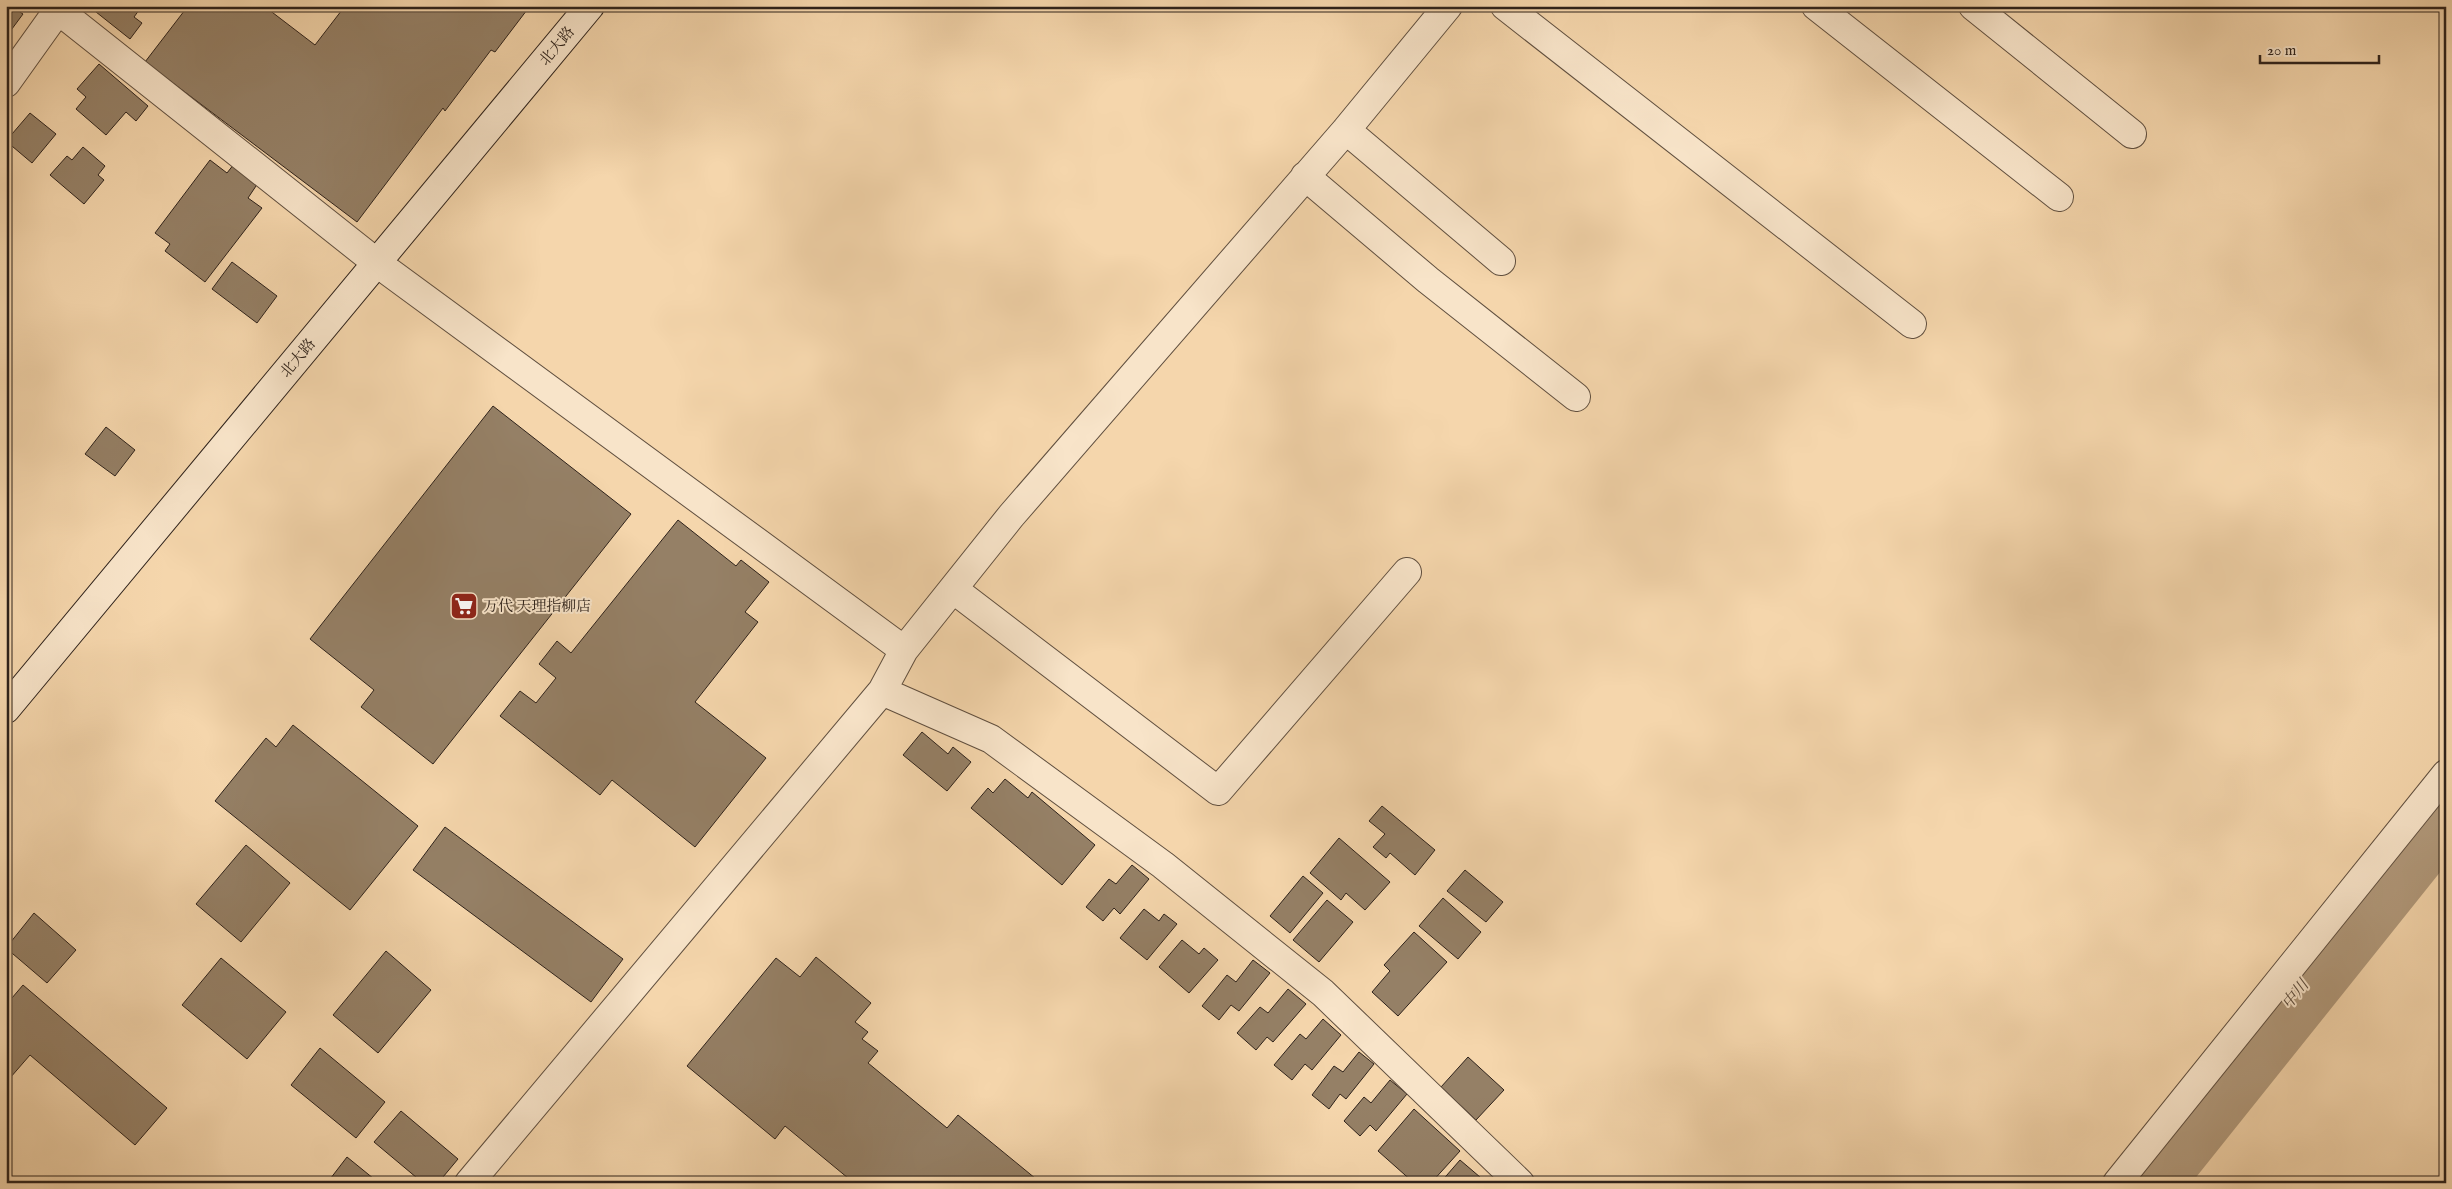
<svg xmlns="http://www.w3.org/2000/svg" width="2452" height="1189" font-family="'IM FELL English','Noto Serif JP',serif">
	<rect width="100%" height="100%" fill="#f5d6ac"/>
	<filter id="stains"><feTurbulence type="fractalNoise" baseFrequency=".004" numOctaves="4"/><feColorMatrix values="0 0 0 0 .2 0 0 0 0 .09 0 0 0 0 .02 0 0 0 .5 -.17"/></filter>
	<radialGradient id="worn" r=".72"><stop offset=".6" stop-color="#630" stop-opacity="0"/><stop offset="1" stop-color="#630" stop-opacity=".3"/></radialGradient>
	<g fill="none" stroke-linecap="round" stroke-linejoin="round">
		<path stroke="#b1997b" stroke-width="71" d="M2146 1183 2446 808"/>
	</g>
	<path fill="#958066" stroke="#2e221b" d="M6 6H11L23 14 6 37Z
		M92 6H142L134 17 142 23 130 39 91 8Z
		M188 6H264L315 45 345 6H530L495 52 491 50 445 111 443 108 357 222 145 62Z
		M99 64 148 106 136 121 126 112 106 135 76 109 86 97 77 89Z
		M30 113 56 134 32 163 6 141Z
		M83 147 105 166 98 175 104 180 84 204 50 175 67 156 72 160Z
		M210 160 227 173 234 164 258 183 248 198 262 208 205 282 165 251 170 244 155 233Z
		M232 262 277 296 257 323 212 289Z
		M493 406 631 514 433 764 361 707 374 690 310 639Z
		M106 427 135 450 115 476 85 454Z
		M678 520 736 566 741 560 769 582 745 612 758 622 695 702 766 758 695 847 612 780 600 795 500 716 520 691 536 703 556 678 539 664 557 641 571 653Z
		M293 725 418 826 350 910 215 801 266 738 276 747Z
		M922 732 948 754 953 747 971 762 947 791 903 755Z
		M1005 779 1028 798 1032 792 1095 845 1062 885 971 808 988 788 993 793Z
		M1382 806 1435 850 1415 875 1390 853 1386 858 1373 847 1385 834 1369 821Z
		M445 827 623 959 591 1002 413 870Z
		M1339 838 1390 882 1365 910 1346 893 1341 900 1310 873Z
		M246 845 290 883 241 942 196 904Z
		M1132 865 1149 879 1120 914 1114 908 1103 921 1086 907 1109 879 1116 884Z
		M1465 870 1503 902 1486 922 1447 891Z
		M1303 876 1323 893 1290 933 1270 916Z
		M1443 898 1481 932 1458 959 1419 926Z
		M1327 900 1353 922 1319 962 1293 940Z
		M1144 909 1159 921 1164 914 1177 924 1147 960 1120 938Z
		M34 913 76 950 47 983 6 948Z
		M1414 932 1447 962 1398 1016 1372 992 1390 971 1384 965Z
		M1182 940 1199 954 1204 948 1218 960 1189 993 1159 967Z
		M386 951 431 990 378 1053 333 1015Z
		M816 957 871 1003 855 1022 868 1032 862 1039 878 1051 868 1063 947 1128 958 1115 1041 1183H854L785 1126 775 1139 687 1066 776 958 800 977Z
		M221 958 286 1012 247 1059 182 1005Z
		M1253 960 1270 973 1239 1011 1231 1005 1219 1020 1202 1006 1227 975 1236 982Z
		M23 985 167 1108 135 1145 30 1055 10 1078 6 1075V1005Z
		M1288 989 1306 1004 1273 1042 1267 1037 1256 1050 1237 1033 1260 1007 1268 1013Z
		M1323 1019 1341 1035 1312 1070 1305 1064 1292 1080 1274 1065 1300 1034 1306 1039Z
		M320 1048 385 1102 356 1138 291 1085Z
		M1359 1052 1374 1064 1346 1099 1340 1094 1329 1109 1312 1095 1334 1066 1343 1072Z
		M1468 1057 1504 1090 1476 1120 1441 1087Z
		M1390 1080 1407 1094 1376 1131 1370 1125 1360 1136 1344 1121 1364 1097 1371 1103Z
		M1414 1109 1460 1151 1431 1183H1414L1378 1151Z
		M401 1111 458 1159 438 1183H423L374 1142Z
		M347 1157 379 1183H327Z
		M1460 1160 1487 1183H1440Z"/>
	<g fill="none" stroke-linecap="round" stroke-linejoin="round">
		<g stroke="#604f3f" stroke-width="30">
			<path id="street" d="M1505 6 1912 324
				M1816 6 2059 197
				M1973 6 2132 134
				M58 10 377 263 904 650
				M6 83 61 6
				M1346 130 1501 261
				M1305 176 1428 280 1576 397
				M953 589 1218 791 1407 572
				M882 691 991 739 1163 865 1323 993 1520 1183
				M469 1183 882 691 904 650 1011 516 1346 130 1448 6
				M2117 1183 2446 774"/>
		</g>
		<g stroke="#2e221b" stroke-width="30">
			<path id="secondary" d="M6 709 590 6"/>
		</g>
		<use href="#street" stroke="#f8e4c9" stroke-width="28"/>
		<use href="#secondary" stroke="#f8e4c9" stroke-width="28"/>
	</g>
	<defs>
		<g id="supermarket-square" transform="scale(1.4375)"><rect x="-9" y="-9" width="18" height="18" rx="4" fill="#8f2418" stroke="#f8e4c9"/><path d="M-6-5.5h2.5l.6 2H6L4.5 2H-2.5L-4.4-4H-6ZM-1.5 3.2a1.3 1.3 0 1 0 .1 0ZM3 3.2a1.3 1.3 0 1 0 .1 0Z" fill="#fff"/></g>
	</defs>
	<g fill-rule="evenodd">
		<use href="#supermarket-square" x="464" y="606"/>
	</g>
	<g text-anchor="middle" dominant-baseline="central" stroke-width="4" stroke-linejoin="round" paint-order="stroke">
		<g font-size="15" fill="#2e221b" stroke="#f8e4c9">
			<text transform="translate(557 46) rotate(-50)">北大路</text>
			<text transform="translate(298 358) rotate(-50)">北大路</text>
		</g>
		<g font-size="15" fill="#2e221b" stroke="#f8e4c9" text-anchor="start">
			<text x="483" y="606">万代 天理指柳店</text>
		</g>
		<g font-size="16" font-style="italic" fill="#5c4c3d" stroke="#f8e4c9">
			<text transform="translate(2296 995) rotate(-51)">中川</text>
		</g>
	</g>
	<rect width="2452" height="1189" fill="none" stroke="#f5d6ac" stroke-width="25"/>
	<rect x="8" y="8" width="2437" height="1174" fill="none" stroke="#2e221b" stroke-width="2.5"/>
	<rect x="12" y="12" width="2427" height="1164" fill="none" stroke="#2e221b"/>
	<path d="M2260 55v8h119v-8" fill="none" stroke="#2e221b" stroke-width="2.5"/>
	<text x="2267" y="55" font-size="15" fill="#2e221b" stroke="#f8e4c9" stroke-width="4" paint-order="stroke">20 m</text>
	<rect width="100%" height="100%" filter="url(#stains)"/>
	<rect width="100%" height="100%" fill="url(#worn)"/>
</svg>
